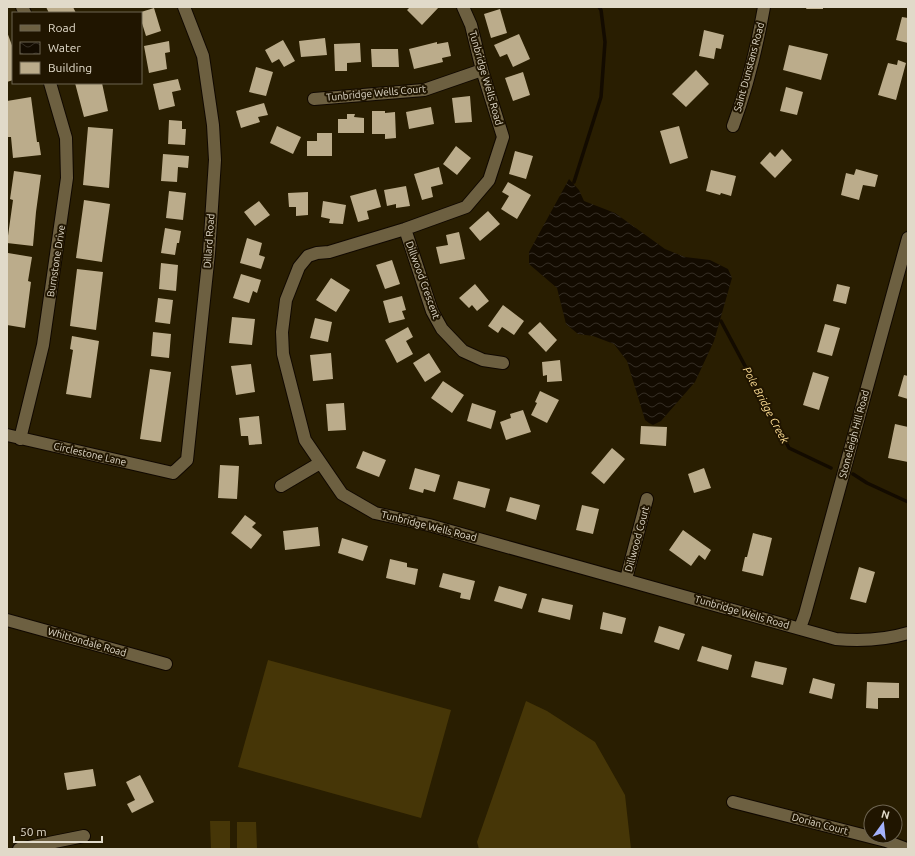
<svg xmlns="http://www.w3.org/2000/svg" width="915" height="856" font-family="Ubuntu,sans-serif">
	<defs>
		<pattern id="water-waves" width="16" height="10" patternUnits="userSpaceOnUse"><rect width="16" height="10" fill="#130b00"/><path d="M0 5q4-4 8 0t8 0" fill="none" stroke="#352e24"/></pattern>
	</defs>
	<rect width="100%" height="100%" fill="#291e01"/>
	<path fill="#463607" d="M268 660 451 710 421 818 238 767Z
		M526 701 547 711 595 742 625 795 631 849H479L477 842Z
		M210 821H230V849H211Z
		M237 822H256L257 849H237Z"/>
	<path fill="url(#water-waves)" d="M569 179 579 190 584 201 615 213 665 249 685 257 710 260 728 269 732 278 714 341 695 382 661 421 653 425 649 423 645 420 627 361 614 344 593 336 578 334 566 324 557 288 529 264V252Z"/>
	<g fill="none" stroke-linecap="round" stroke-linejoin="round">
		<path stroke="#130b00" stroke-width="3.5" d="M574 182 601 97 605 42 601 10 599 7
			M721 321 789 448 831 468
			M853 474 867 483 908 502"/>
	</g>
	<path fill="#bbac8b" d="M46 7H73L76 13H49Z
		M410 7H439L422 25 407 10Z
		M807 7H823V9H806Z
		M154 8 161 31 146 36 141 20V12Z
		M500 9 507 33 491 38 484 14Z
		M902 17 908 18V43L896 40Z
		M704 30 724 35 721 49 716 48 714 59 699 56Z
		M7 32 13 48V80L7 82Z
		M519 34 530 59 513 67 507 54 500 57 494 45Z
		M325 38 327 55 301 57 299 41Z
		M283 40 295 61 284 67 279 59 272 63 265 50Z
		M169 41 170 52 165 53 167 69 149 73 144 46Z
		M437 42V44L448 42 451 56 442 58 443 62 414 69 409 49Z
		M360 43 361 62 347 63V71H335L334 44Z
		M789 45 828 54 821 80 783 70Z
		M371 49H398L399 67H372Z
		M898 60 906 63 896 100 878 95 888 63 897 65Z
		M256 67 273 72 266 96 249 92Z
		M696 70 709 84 686 107 672 94Z
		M523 72 530 95 513 101 505 78Z
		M178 79 181 90 172 92 175 106 159 110 153 84Z
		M75 83H102L108 111 84 117Z
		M786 87 803 92 797 115 780 111Z
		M470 96 472 122 455 123 452 98Z
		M31 97 37 142H39L41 155 13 158 11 137H7V101Z
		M264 103 268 115 258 117 260 122 241 128 236 111Z
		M431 107 434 124 409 129 406 112Z
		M372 111H385V113L395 112 396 138 385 139V134H372Z
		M347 114H355L354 117 364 118V133H338V119H347Z
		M169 120 182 121V129H186L185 145 168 144Z
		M277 126 301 137 293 154 270 143Z
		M679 126 688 158 670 164 660 131Z
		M88 127 113 129 109 188 83 185Z
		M317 133H332V156H307V141H317Z
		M456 146 471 158 457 175 443 164Z
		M782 149 792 160 775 178 760 163 770 152 775 157Z
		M515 151 533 156 526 179 509 174Z
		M163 154 189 156 188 168 178 167 177 182 161 181Z
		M439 167 443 184 431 187 433 197 422 200 414 174Z
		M856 169 878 175 875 187 863 185 859 200 841 195 846 173 854 175Z
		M711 170 736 176 731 196 721 193 720 195 706 191Z
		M14 171 41 175 36 212 33 246 7 243 13 200 10 199Z
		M508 182 531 195 517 219 501 209 509 196 502 192Z
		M406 186 410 206 396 208V204L387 206 384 190Z
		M376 189 381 207 367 211 369 219 358 222 350 196Z
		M169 191 186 193 183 220 166 218Z
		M308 192V215L296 216V207H289L288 193Z
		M84 200 110 204 102 262 76 258Z
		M259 201 270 215 255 226 244 212Z
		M323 201 346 205 343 224 329 223 330 219 321 217Z
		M488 211 500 224 480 241 469 228Z
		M165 228 181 231 179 243H177L175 255 161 253Z
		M459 232 465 259 440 264 436 247 448 245 446 235Z
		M247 238 262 243 259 255 265 257 261 269 240 263Z
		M8 253 32 257 28 281 31 282 25 328 7 325V262Z
		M392 260 400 284 385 289 376 265Z
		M161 263 178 265 176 291 159 289Z
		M77 269 103 272 96 330 70 326Z
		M241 274 261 280 257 293 253 291 249 303 233 298Z
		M331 278 350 290 336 312 316 300Z
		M475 284 489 301 477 311 472 305 469 308 459 298Z
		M837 284 850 287 846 304 833 301Z
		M402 296 406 310 402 311 405 319 389 323 383 301Z
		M158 298 173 300 170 324 155 322Z
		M503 305 524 321 514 335 502 327 498 333 488 326Z
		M232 317 255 319 252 345 229 343Z
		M315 318 332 322 328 342 310 338Z
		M540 322 557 340 546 352 528 333Z
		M825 324 840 328 832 356 817 352Z
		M408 327 413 337 406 341 413 354 397 363 385 340Z
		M153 332 171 334 169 358 151 356Z
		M72 336 99 341 91 398 66 394 73 350 70 349Z
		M331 353 333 379 313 381 310 355Z
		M429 353 441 372 425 382 413 363Z
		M560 360 562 381 547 382V375L543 376 542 362Z
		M251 364 255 392 236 395 231 366Z
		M150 369 171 372 161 442 140 439Z
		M813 372 829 377 819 410 803 405Z
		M904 375 908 376V399L898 396Z
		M443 381 464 395 452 413 431 398Z
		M540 391 559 400 547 423 531 415 537 403 535 402Z
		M344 403 346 430 328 431 326 404Z
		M472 403 496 411 491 429 467 421Z
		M523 410 531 432 506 440 500 422 511 418 510 414Z
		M259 416 262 444 249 445 248 436H241L239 418Z
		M895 424 908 427V462L888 458Z
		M641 426 667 427 666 446 640 444Z
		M612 448 625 459 604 484 591 473Z
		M363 451 386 460 379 477 356 468Z
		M220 465 239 466 237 499 218 498Z
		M415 468 440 475 435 492 424 489 423 493 409 489Z
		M704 468 711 488 694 493 688 474Z
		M458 481 490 489 485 508 453 499Z
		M510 497 540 505 536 520 506 511Z
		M582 505 599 509 593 534 576 530Z
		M245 515 256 523 252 527 262 535 251 549 231 533Z
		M318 527 320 546 285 550 283 531Z
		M683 530 711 550 705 560 699 555 691 566 669 550Z
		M753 533 772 538 763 576 742 571 745 557H747Z
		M342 538 368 546 363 561 338 553Z
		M390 559 407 563V567L418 569 415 585 386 578Z
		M859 567 875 572 866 603 850 599Z
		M443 573 475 581 470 600 460 598 461 593 439 587Z
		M499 586 527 594 522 609 494 601Z
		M542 598 573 605 570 620 538 612Z
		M603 612 626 618 622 634 600 629Z
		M659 626 685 634 679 650 654 642Z
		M702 646 732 655 728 670 697 661Z
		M755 661 787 668 783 685 751 677Z
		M813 678 835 684 832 699 809 693Z
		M867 682 899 683V698H878V709L866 708Z
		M93 769 96 786 67 790 64 773Z
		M140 775 154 802 132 813 127 804 135 800 126 782Z"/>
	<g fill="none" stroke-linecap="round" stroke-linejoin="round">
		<g stroke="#100800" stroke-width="14">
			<path id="minor" d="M22 7 25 13
				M463 7 471 25 482 70 503 137 489 180 466 207 405 229 329 252 317 253 308 256 299 267 286 300 282 332 283 354 305 440 342 494 375 513 429 525 836 639C860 641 885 640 908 633
				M314 99 424 90 482 70
				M733 126C747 88 757 47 764 7
				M405 229 432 311 442 329 463 351 483 360 503 363
				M7 435 173 473 187 460 209 253 215 160 213 125 203 56 184 7
				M20 439 43 345 67 178 66 138 50 83
				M281 486 320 463
				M626 579 647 499
				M7 620 166 664
				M800 628 805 614 908 238
				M733 802 886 841 907 849
				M19 849 84 836"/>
		</g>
		<use href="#minor" stroke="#6d6041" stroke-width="12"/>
	</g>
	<g text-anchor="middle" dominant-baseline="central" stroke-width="4" stroke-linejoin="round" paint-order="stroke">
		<g font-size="10" fill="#e1dac9" stroke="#201500">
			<text transform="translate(749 67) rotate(-75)">Saint Dunstans Road</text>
			<text transform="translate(486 78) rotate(74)">Tunbridge Wells Road</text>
			<text transform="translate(376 93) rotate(-5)">Tunbridge Wells Court</text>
			<text transform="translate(209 241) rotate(-86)">Dillard Road</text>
			<text transform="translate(56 261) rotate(-81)">Burnstone Drive</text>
			<text transform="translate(423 280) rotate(70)">Dillwood Crescent</text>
			<text transform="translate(854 434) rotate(-75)">Stoneleigh Hill Road</text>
			<text transform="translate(90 454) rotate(13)">Circlestone Lane</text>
			<text transform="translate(429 526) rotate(14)">Tunbridge Wells Road</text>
			<text transform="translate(637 539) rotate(-75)">Dillwood Court</text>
			<text transform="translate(742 612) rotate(16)">Tunbridge Wells Road</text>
			<text transform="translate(87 642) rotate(16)">Whittondale Road</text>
			<text transform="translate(820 824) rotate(15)">Dorian Court</text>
		</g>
		<g font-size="11" font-style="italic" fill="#ffdf94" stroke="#201500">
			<text transform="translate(766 405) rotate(62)">Pole Bridge Creek</text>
		</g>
	</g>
	<rect width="915" height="856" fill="none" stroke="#e1dac9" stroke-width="16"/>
	<rect x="12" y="12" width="130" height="72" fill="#201500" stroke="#6d6450"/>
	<rect x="20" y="25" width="20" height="6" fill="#6d6041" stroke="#6d6450"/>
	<text x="48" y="32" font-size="12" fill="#e1dac9">Road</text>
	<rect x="20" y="42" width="20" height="12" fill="url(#water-waves)" stroke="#6d6450"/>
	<text x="48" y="52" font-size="12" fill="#e1dac9">Water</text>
	<rect x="20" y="62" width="20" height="12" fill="#bbac8b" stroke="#6d6450"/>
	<text x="48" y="72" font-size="12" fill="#e1dac9">Building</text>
	<g transform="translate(883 824) rotate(15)"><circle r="19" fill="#201500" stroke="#6d6450"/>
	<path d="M0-3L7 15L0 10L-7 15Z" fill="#a4b2fc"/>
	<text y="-6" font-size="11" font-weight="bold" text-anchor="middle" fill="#e1dac9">N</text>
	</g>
	<path d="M14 836v6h88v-6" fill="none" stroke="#e1dac9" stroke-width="2"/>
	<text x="20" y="836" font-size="12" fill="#e1dac9" stroke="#201500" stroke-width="3" paint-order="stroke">50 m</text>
</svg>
